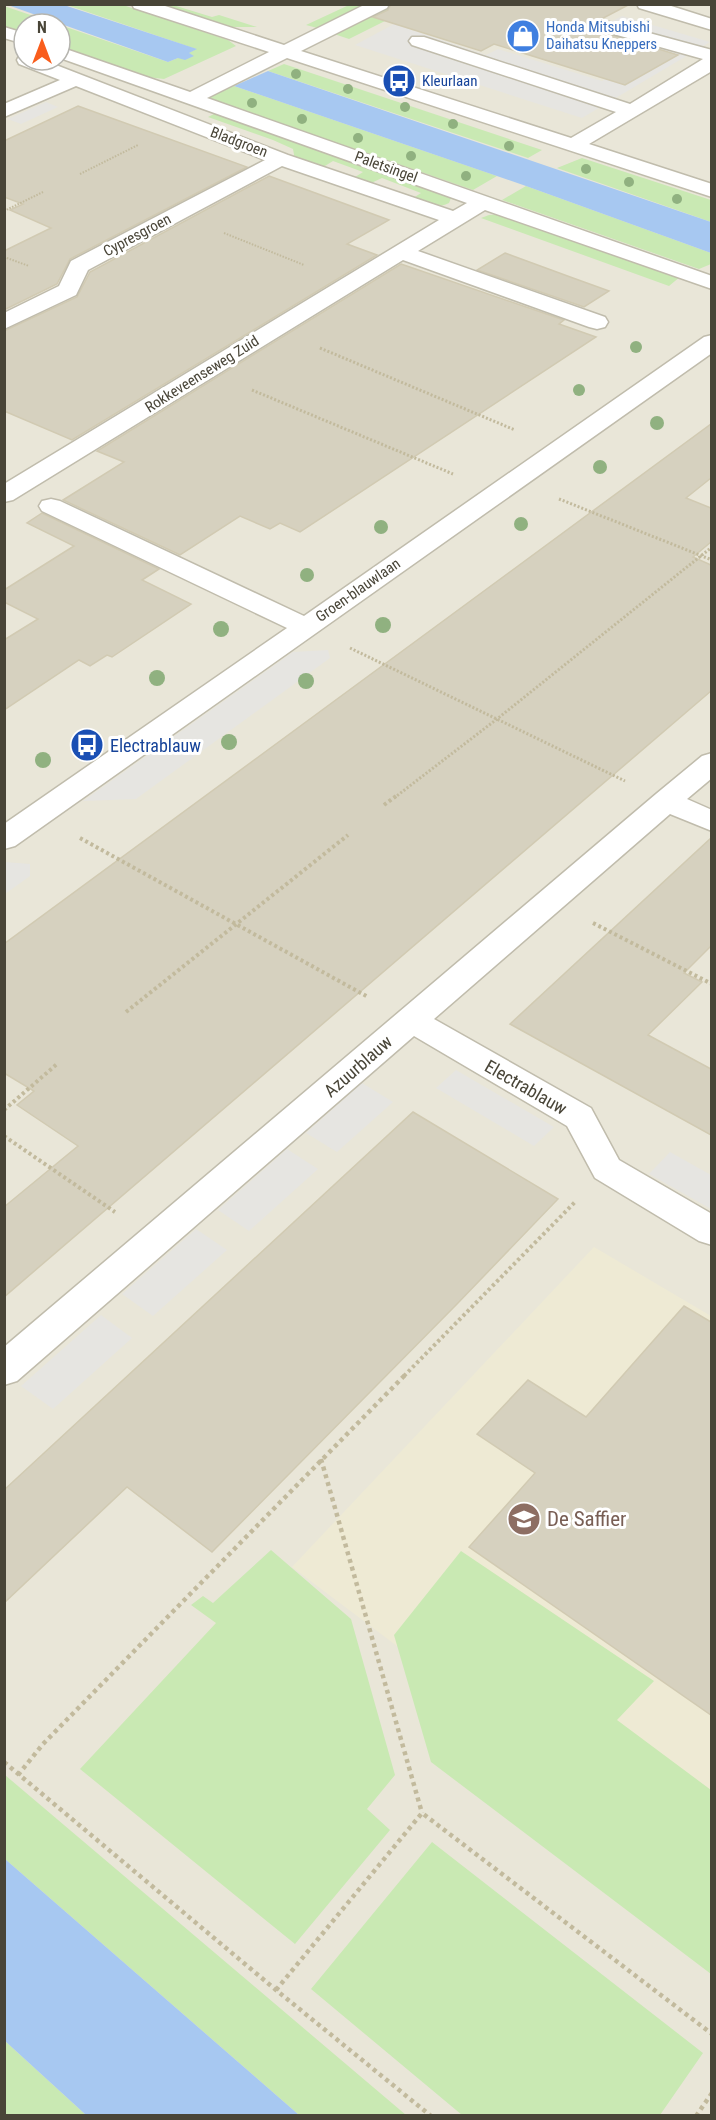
<svg xmlns="http://www.w3.org/2000/svg" width="716" height="2120" font-family="'Roboto Condensed',sans-serif">
	<rect width="100%" height="100%" fill="#f5f3ea"/>
	<path fill="#e9e6d8" fill-rule="evenodd" d="M5 5H711V2115H5ZM24 24H60V60H24Z"/>
	<path fill="#eeead4" d="M594 1247 711 1316V1882L292 1567Z"/>
	<path fill="#c9e9b3" d="M64 4 123 5 228 40 236 46 164 79 147 77 60 46V25L168 62 178 58 193 56 188 53 196 49Z
		M153 5H173L212 17 219 15 257 27H224Z
		M349 5H367L317 28 306 25Z
		M394 5H417L349 39 334 34Z
		M4 6 57 24H24V34L5 27Z
		M284 64 542 150 528 158 268 71Z
		M234 86 497 176 473 190 207 98Z
		M218 112 445 193 451 198 449 203C435 210 424 204 410 200L421 193 382 178 369 184 352 179 363 172 333 161 320 169 295 160 293 149 273 140 208 117Z
		M582 158 711 200V222L557 168Z
		M526 186 711 253V264L699 269 502 200Z
		M500 214 681 276 669 286 481 218 489 215Z
		M271 1550 351 1619 395 1775 367 1809 390 1830 295 1944 80 1769 216 1623 191 1605 203 1596 213 1603Z
		M461 1551 654 1681 617 1720 711 1790V1974L431 1762 394 1635Z
		M5 1775 406 2115H299L5 1859Z
		M432 1842 703 2053 660 2115H462L311 1989Z
		M4 2041H5L86 2115H5Z"/>
	<path fill="#e6e5e1" d="M622 16 710 42 582 118 355 45 394 24 486 55 498 49 602 81 659 49 598 28Z
		M46 102 58 107 21 124 8 119Z
		M328 650 330 658 136 799 83 801 293 652Z
		M4 862 30 864V876L5 894Z
		M456 1070 554 1127 534 1146 436 1088Z
		M362 1083 393 1102 337 1152 306 1133Z
		M287 1149 318 1169 249 1231 218 1210Z
		M670 1152 711 1175V1209L649 1174Z
		M196 1229 227 1250 153 1316 122 1294Z
		M101 1315 132 1338 53 1409 21 1386Z"/>
	<path fill="#a7c8f1" d="M5 4 64 5 197 49 189 53 194 56 185 60 178 58 168 62Z
		M268 71 711 222V253L526 186 234 86Z
		M4 1859H5L299 2115H86L5 2041Z"/>
	<path fill="#d6d1bf" stroke="#d1cab2" stroke-width="1.5" d="M391 4H630L586 27 678 55 625 85 494 44 481 51 373 17 388 10Z
		M78 106 247 167 70 259 57 284 4 310V251L51 228 10 210 23 204 4 197V141Z
		M269 176 389 220 347 244 377 255 72 440 4 411V331L77 297 90 272Z
		M505 253 573 278 609 291 584 307 477 270Z
		M401 264 564 320 559 324 596 337 300 532 280 523 270 529 240 516 180 555 63 500 124 462 97 451Z
		M711 424V478L686 498 711 508V542L693 557 711 565V691L4 1297V1207L78 1146 17 1105 34 1091 4 1073V944Z
		M42 513 159 569 142 580 191 604 112 657 107 655 90 666 79 660 4 710V640L38 619 4 602V590L74 546 27 523Z
		M711 838V946L684 973 702 982 648 1035 711 1069V1135L510 1024Z
		M413 1112 558 1199 457 1304 212 1552 127 1487 4 1603V1490Z
		M684 1306 711 1322V1715L469 1547 535 1473 477 1434 528 1380 586 1417Z"/>
	<g fill="none" stroke-linecap="round" stroke-linejoin="round">
		<g stroke="#c0bcac" stroke-width="3">
			<path id="minor" d="M132 4H159L284 45 366 4H389L387 8 301 51 571 138 616 112 412 45 409 41 412 37H424L630 104 703 59 599 30 596 26 599 22 605 21 712 50V71L589 144 712 184V197L287 58 207 98 712 276V289L485 210 418 251 605 317 608 322 605 327 597 329 589 327 403 260 13 500 4 502V484L439 220 282 166 88 270 76 295 4 329V313L59 286 71 261 265 160 76 86 4 117V104L60 80 19 64 17 60 19 56 24 55V60H43L288 155 453 211 467 203 60 58V47L190 92 269 52 134 8Z
				M637 4H665L712 19V30L639 8Z
				M4 27 24 33V44L4 38Z
				M712 335V353L15 846 4 849V824L287 628 42 511 39 506 42 501 51 499 60 501 304 616 704 337Z
				M712 753V778L687 799 712 810V831L670 814 434 1019 591 1108 619 1160 712 1214V1245L699 1241 595 1178 567 1126 414 1036 17 1381 4 1385V1347L656 794 702 756Z"/>
		</g>
		<path stroke="#c2ba9d" stroke-width="2" stroke-dasharray="1.5 1.5" stroke-linecap="butt" d="M80 174 138 145
			M4 211 43 192
			M224 233 304 265
			M4 257 29 266
			M320 348 322 349"/>
		<path stroke="#c2ba9d" stroke-width="3" stroke-dasharray="2 2" stroke-linecap="butt" d="M320 348 515 430
			M252 390 453 474
			M559 499 712 560
			M350 648 625 781
			M394 798 497 719 712 547"/>
		<path stroke="#c2ba9d" stroke-width="4" stroke-dasharray="3 3" stroke-linecap="butt" d="M384 805 396 796
			M80 838 368 997
			M593 923 712 984
			M126 1012 348 835
			M4 1110 57 1064
			M4 1136 115 1212
			M404 1376 576 1201"/>
		<path stroke="#c2ba9d" stroke-width="4.5" stroke-dasharray="4 4" stroke-linecap="butt" d="M321 1459 422 1813
			M4 1762 276 1990 431 2116
			M18 1775 43 1744 406 1374
			M276 1990 422 1813 712 2034
			M696 2116 712 2093"/>
		<use href="#minor" fill="#fff" fill-rule="evenodd"/>
	</g>
	<g fill="#90b180">
		<circle cx="296" cy="74" r="5"/>
		<circle cx="348" cy="89" r="5"/>
		<circle cx="252" cy="103" r="5"/>
		<circle cx="405" cy="107" r="5"/>
		<circle cx="302" cy="119" r="5"/>
		<circle cx="453" cy="124" r="5"/>
		<circle cx="358" cy="138" r="5"/>
		<circle cx="509" cy="146" r="5"/>
		<circle cx="411" cy="156" r="5"/>
		<circle cx="586" cy="169" r="5"/>
		<circle cx="466" cy="176" r="5"/>
		<circle cx="629" cy="182" r="5"/>
		<circle cx="677" cy="199" r="5"/>
		<circle cx="636" cy="347" r="6"/>
		<circle cx="579" cy="390" r="6"/>
		<circle cx="657" cy="423" r="7"/>
		<circle cx="600" cy="467" r="7"/>
		<circle cx="521" cy="524" r="7"/>
		<circle cx="381" cy="527" r="7"/>
		<circle cx="307" cy="575" r="7"/>
		<circle cx="383" cy="625" r="8"/>
		<circle cx="221" cy="629" r="8"/>
		<circle cx="157" cy="678" r="8"/>
		<circle cx="306" cy="681" r="8"/>
		<circle cx="229" cy="742" r="8"/>
		<circle cx="43" cy="760" r="8"/>
	</g>
	<defs>
		<g id="shop-disc" transform="scale(1.725)"><circle r="9.5" fill="#3f7fe0" stroke="#fff"/><path d="M-5-2.5h2.3a2.7 3.5 0 0 1 5.4 0H5L5.5 6h-11ZM-1.5-2.5h3a1.5 2.3 0 0 0-3 0Z" fill="#fff"/></g>
		<g id="bus-disc" transform="scale(1.725)"><circle r="9.5" fill="#1a4fb4" stroke="#fff"/><path d="M-5-6H5V4H4V6H2V4H-2V6H-4V4H-5ZM-3.5-4V0h7V-4ZM-3.5 1.2v1.5H-2V1.2ZM2 1.2v1.5H3.5V1.2Z" fill="#fff"/></g>
		<g id="school-disc" transform="scale(1.725)"><circle r="9.5" fill="#8d6e63" stroke="#fff"/><path d="M0-5L7-2L0 1L-7-2ZM-4 1L0 2.5L4 1V4Q0 6-4 4Z" fill="#fff"/></g>
	</defs>
	<g fill-rule="evenodd">
		<use href="#shop-disc" x="523" y="36"/>
		<use href="#bus-disc" x="399" y="81"/>
		<use href="#bus-disc" x="87" y="745"/>
		<use href="#school-disc" x="524" y="1519"/>
	</g>
	<g text-anchor="middle" dominant-baseline="central" stroke-width="6" stroke-linejoin="round" paint-order="stroke">
		<g font-size="15" fill="#366cbe" stroke="#fff" text-anchor="start">
			<text x="546" y="27">Honda Mitsubishi<tspan x="546" dy="17">Daihatsu Kneppers</tspan></text>
		</g>
		<g font-size="15" fill="#164399" stroke="#fff" text-anchor="start">
			<text x="422" y="81">Kleurlaan</text>
		</g>
		<g font-size="15" fill="#494538" stroke="#fff">
			<text transform="translate(239 142) rotate(21)">Bladgroen</text>
			<text transform="translate(386 167) rotate(20)">Paletsingel</text>
			<text transform="translate(137 235) rotate(-28)">Cypresgroen</text>
			<text transform="translate(202 374) rotate(-32)">Rokkeveenseweg Zuid</text>
			<text transform="translate(358 590) rotate(-35)">Groen-blauwlaan</text>
		</g>
		<g font-size="18" fill="#164399" stroke="#fff" text-anchor="start">
			<text x="110" y="745">Electrablauw</text>
		</g>
		<g font-size="18" fill="#494538" stroke="#fff">
			<text transform="translate(358 1066) rotate(-41)">Azuurblauw</text>
			<text transform="translate(526 1087) rotate(30)">Electrablauw</text>
		</g>
		<g font-size="21" fill="#785e54" stroke="#fff" text-anchor="start">
			<text x="547" y="1519">De Saffier</text>
		</g>
	</g>
	<rect width="716" height="2120" fill="none" stroke="#494538" stroke-width="12"/>
	<g transform="translate(42 42)"><circle r="28" fill="#ffffff" stroke="#b6b5af" stroke-width="1.5"/>
	<path d="M0-4.5L10 22L0 15L-10 22Z" fill="#f95d1c"/>
	<text y="-9" font-size="16" font-weight="bold" text-anchor="middle" fill="#494538">N</text>
	</g>
</svg>
